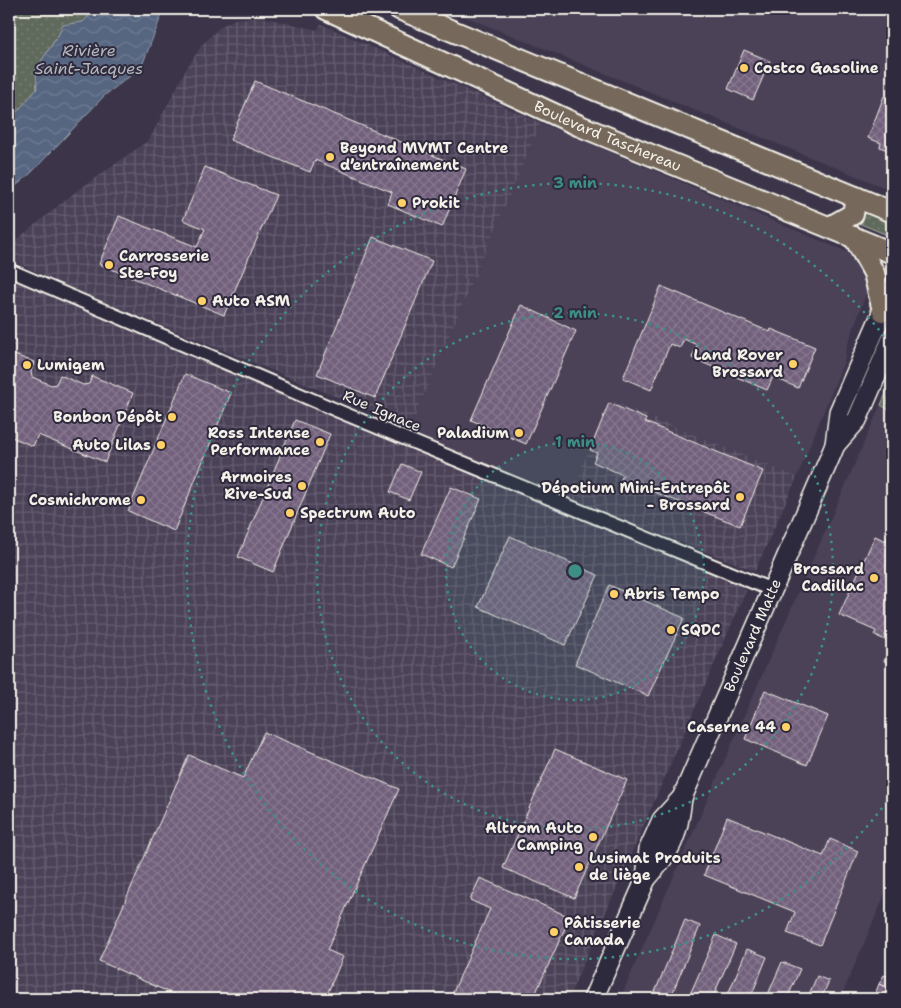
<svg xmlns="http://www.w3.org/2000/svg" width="901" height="1008" font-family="'Shantell Sans',sans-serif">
	<defs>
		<pattern id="industrial-grid" width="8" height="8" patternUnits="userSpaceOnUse" patternTransform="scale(1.25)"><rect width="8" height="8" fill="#4c4259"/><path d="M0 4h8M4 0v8" fill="none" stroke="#665e71"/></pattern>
		<pattern id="grass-dots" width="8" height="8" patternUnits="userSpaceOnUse" patternTransform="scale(1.25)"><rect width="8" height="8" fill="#5f695c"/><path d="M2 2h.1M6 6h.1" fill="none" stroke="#777f73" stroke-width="1.8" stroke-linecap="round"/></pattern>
		<pattern id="water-waves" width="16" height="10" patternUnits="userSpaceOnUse" patternTransform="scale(1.25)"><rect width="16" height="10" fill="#566580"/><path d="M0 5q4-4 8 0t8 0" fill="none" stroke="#6f7c92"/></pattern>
		<pattern id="building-cross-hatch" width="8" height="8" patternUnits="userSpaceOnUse" patternTransform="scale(1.25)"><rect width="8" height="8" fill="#72617c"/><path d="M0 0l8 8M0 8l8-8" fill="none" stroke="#87788f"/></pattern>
	</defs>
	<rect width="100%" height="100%" fill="#3c354a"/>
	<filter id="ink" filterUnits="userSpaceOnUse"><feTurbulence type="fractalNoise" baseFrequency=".02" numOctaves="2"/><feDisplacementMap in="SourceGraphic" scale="10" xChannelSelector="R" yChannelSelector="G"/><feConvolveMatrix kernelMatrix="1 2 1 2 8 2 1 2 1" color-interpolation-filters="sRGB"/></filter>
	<g filter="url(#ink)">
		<path fill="#4c4259" d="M447 9H892V188L881 186Z
			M541 123 854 255 873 288 867 291 846 349 845 359 797 477 610 400 568 498 414 433 410 427Z
			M892 379V878L840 999H620Z"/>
		<path fill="url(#industrial-grid)" d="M261 17 317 30 321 24 541 123 410 427 76 290 9 259V247L15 241 74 193 149 140 188 66 202 45 220 27 235 19Z
			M9 277 737 584 746 591 568 999H9Z
			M610 400 797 477 755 571 568 498Z"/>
		<path fill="url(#grass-dots)" stroke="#aaada2" d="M9 9H92V14L83 22 62 26 59 34 36 69 37 89 9 121Z
			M864 211 892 223V237L856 222Z
			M892 379V391L887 403 892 406V412L881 405Z"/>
		<path fill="url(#water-waves)" stroke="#959daa" d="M92 9H164L141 68 105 95 31 173 9 192V121L37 89 36 69 59 34 62 25 83 22 91 14Z"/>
		<path fill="url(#building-cross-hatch)" stroke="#f4f1e8" d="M744 50 770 61 753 100 728 89Z
			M255 81 466 169 442 227 388 204 392 192 315 160 310 172 230 140Z
			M884 96 892 99V152L880 147 881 143 868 138Z
			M205 167 276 195 224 315 99 264 119 216 197 247 205 229 183 220Z
			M373 237 432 261 375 398 317 374Z
			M661 286 770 332 771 329 815 347 798 388 773 377 767 390 692 358 697 345 684 339 680 348 670 344 651 390 623 378Z
			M521 305 576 331 526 444 471 420Z
			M9 350 12 354 34 362 31 372 32 377 51 385 56 384 60 375 83 385 89 384 92 376 133 393 105 462 38 435 33 446 9 436Z
			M185 374 231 393 174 531 128 511Z
			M609 403 646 419 645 422 763 471 740 526 621 479 623 475 593 462 597 453 590 450Z
			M295 420 330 434 273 572 238 557Z
			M402 464 421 472 409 500 390 492Z
			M451 487 481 499 451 567 421 554Z
			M892 526V665L884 661 892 643 874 635 876 631 839 615 875 536 886 541Z
			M510 536 598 575 565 645 478 607Z
			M609 585 684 618 648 696 575 664Z
			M765 690 828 716 807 765 745 739Z
			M264 732 399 789 327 950 343 957 325 999H184L99 961 189 755 243 778Z
			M555 749 627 780 574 898 503 868Z
			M727 817 823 856 830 839 858 851 820 945 787 933 795 912 704 875Z
			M480 878 570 917 533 999H450L490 909 470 900Z
			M685 920 700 926 670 999H652Z
			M716 935 736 944 712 999H688Z
			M747 949 767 957 750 999H726Z
			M782 962 800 969 787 999H766Z
			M884 975 892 978V990L879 984Z
			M817 976 829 981 821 999H807Z
			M879 984 892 990 889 999 875 994Z"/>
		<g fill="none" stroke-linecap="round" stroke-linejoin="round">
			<g stroke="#f4f1e8" stroke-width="16">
				<path id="street" d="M9 270 343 413 772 590"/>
			</g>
			<g stroke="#f4f1e8" stroke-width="22">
				<g id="secondary">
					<path d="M354 21 359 9"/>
					<path d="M835 445 839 412 892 290"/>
					<path id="s1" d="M646 879C672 850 678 836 682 798L830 457 835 445 857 420 892 339"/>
					<path d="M593 999 646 879 649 849 662 820 682 798"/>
				</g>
			</g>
			<g stroke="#f4f1e8" stroke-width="24">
				<g id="primary">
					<path id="s2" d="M326 9 580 126 892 253"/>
					<path d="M399 9 892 212"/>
					<path d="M830 227 853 214 856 197"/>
					<path d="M854 237 874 273 883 311"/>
				</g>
			</g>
			<use href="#street" stroke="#2f2a3d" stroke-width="12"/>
			<use href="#secondary" stroke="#2f2a3d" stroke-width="19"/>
			<use href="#primary" stroke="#76695c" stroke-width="20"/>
		</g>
	</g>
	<circle cx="575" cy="571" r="129" fill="#3d8f86" fill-opacity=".12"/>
	<g fill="none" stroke="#3d8f86" stroke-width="2.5" stroke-dasharray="2.5 5">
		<circle cx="575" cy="571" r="129"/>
		<circle cx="575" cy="571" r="258"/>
		<path d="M891 796A388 388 0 1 1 891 346"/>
	</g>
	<g fill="#ffd166" stroke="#2f2a3d" stroke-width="2">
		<circle cx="744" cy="68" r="5"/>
		<circle cx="330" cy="157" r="5"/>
		<circle cx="402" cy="203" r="5"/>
		<circle cx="109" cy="265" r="5"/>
		<circle cx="202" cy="301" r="5"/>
		<circle cx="793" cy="364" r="5"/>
		<circle cx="27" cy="365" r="5"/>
		<circle cx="172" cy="417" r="5"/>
		<circle cx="519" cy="433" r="5"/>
		<circle cx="320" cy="442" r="5"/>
		<circle cx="161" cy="445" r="5"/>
		<circle cx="302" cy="486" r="5"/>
		<circle cx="740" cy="497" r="5"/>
		<circle cx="141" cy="500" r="5"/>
		<circle cx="290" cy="513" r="5"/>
		<circle cx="874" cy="578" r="5"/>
		<circle cx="614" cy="594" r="5"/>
		<circle cx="671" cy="630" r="5"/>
		<circle cx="786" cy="727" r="5"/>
		<circle cx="593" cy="837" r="5"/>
		<circle cx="579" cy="867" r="5"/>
		<circle cx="554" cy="932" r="5"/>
	</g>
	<g text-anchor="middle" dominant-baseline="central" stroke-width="4" stroke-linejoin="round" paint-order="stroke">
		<g font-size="15" font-weight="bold" fill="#f4f1e8" stroke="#2f2a3d" text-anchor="start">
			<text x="754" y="68">Costco Gasoline</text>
			<text x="340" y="148">Beyond MVMT Centre<tspan x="340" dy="17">d’entraînement</tspan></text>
			<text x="412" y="203">Prokit</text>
			<text x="119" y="256">Carrosserie<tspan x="119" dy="17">Ste-Foy</tspan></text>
			<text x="212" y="301">Auto ASM</text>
			<text x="783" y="355" text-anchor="end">Land Rover<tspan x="783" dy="17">Brossard</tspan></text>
			<text x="37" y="365">Lumigem</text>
			<text x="162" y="417" text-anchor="end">Bonbon Dépôt</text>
			<text x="310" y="433" text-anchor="end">Ross Intense<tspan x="310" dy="17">Performance</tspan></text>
			<text x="509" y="433" text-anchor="end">Paladium</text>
			<text x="151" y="445" text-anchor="end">Auto Lilas</text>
			<text x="292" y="477" text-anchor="end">Armoires<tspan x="292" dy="17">Rive-Sud</tspan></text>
			<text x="730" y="488" text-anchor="end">Dépotium Mini-Entrepôt<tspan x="730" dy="17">- Brossard</tspan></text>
			<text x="131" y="500" text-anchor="end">Cosmichrome</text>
			<text x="300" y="513">Spectrum Auto</text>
			<text x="864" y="569" text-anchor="end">Brossard<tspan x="864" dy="17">Cadillac</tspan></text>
			<text x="624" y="594">Abris Tempo</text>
			<text x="681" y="630">SQDC</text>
			<text x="776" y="727" text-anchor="end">Caserne 44</text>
			<text x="583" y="828" text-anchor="end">Altrom Auto<tspan x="583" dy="17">Camping</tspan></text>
			<text x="589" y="858">Lusimat Produits<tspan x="589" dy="17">de liège</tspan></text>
			<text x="564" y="923">Pâtisserie<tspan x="564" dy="17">Canada</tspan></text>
		</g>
		<g font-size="15" fill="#f4f1e8" stroke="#2f2a3d">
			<text stroke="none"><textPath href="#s2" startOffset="309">Boulevard Taschereau</textPath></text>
			<text transform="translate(382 411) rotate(23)">Rue Ignace</text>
			<text stroke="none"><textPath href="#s1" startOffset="268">Boulevard Matte</textPath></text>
		</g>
		<g font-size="16" font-style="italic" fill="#b5b9be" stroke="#2f2a3d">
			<text x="89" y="50">Rivière<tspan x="89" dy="18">Saint-Jacques</tspan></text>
		</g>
	</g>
	<circle cx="575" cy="571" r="8" fill="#3d8f86" stroke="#2f2a3d" stroke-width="2.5"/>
	<g font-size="15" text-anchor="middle" font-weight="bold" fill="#3d8f86" stroke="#2f2a3d" stroke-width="4" stroke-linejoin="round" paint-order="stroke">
		<text x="575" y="188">3 min</text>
		<text x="575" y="318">2 min</text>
		<text x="575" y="447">1 min</text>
	</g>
	<rect width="901" height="1008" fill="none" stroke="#2f2a3d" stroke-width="30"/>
	<rect x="15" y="15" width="871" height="978" fill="none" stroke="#f4f1e8" stroke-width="2" filter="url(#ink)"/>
</svg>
